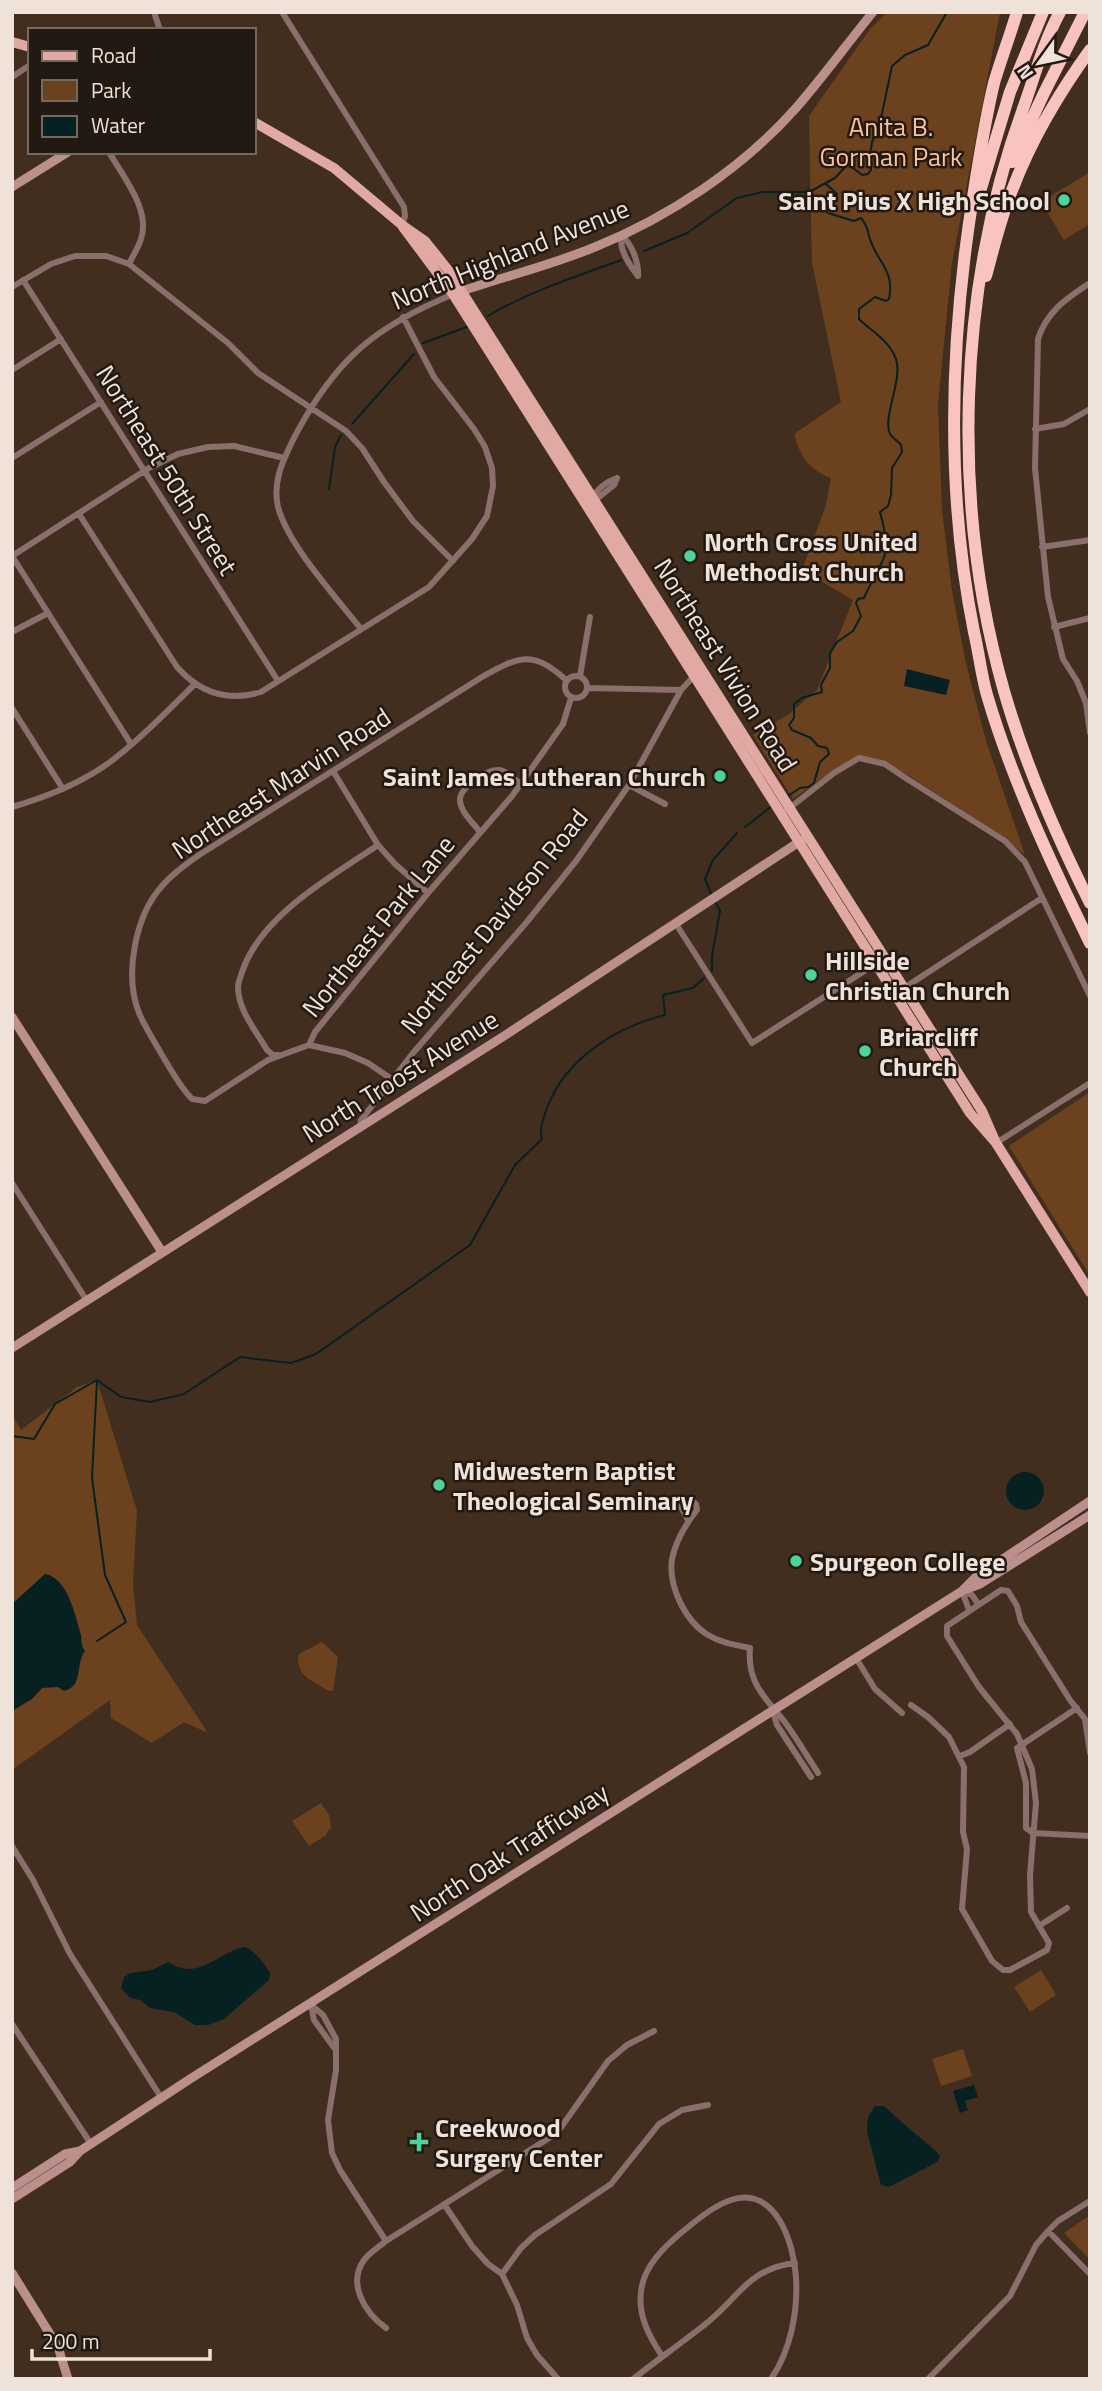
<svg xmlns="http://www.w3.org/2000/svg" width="1102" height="2391" font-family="'Titillium Web',sans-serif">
	<rect width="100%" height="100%" fill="#422e1f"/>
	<path fill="#6b411e" d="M887 12H1000L952 263 938 404 942 510 952 591 966 663 986 741 1025 855 1002 836 908 775 904 777 885 764 859 758 819 781 793 799 753 735 789 714 817 690 853 600 802 570 825 508 831 478C809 470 800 456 794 434L841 402 812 263 809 116 870 29Z
		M1090 172V224L1064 240 1041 202Z
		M1090 1092V1276L1009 1146Z
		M97 1380 137 1511 133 1583 137 1625 208 1733 184 1722 152 1743 111 1718 110 1700 12 1770V1415L21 1430 77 1387Z
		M322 1642 338 1657 333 1691H329C314 1682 294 1675 299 1654Z
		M321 1803 329 1815 331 1827 325 1836 309 1846 292 1821Z
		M1041 1970 1056 1995 1030 2012 1014 1987Z
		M963 2049 972 2076 941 2086 932 2059Z
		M1090 2215V2260L1064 2233Z"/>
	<path fill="#072021" d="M907 669 950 680 946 695 904 686Z
		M1006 1491a19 19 0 1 1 38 0a19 19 0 1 1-38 0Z
		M45 1574C68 1578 75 1615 81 1635 82 1643 81 1645 85 1651 75 1664 84 1686 64 1691L58 1687 42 1688 32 1699 12 1711V1604Z
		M246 1947C257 1954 263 1962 270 1973L269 1980 224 2019 208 2025H195L174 2012 150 2008 140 2000 130 1998 121 1988 124 1977 131 1973 152 1970 168 1962C200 1983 219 1950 246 1947Z
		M974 2085 978 2097 965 2101 968 2110 960 2113 953 2091Z
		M875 2106H884C902 2123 920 2137 938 2153L940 2157 937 2162 889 2187 881 2185 867 2132 868 2117Z"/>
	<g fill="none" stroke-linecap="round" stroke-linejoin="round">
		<path stroke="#072021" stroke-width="2" d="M644 251 687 233 737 198 763 192H809L835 178 848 164 862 175 868 174 871 170 870 155 872 142 880 123 892 66 905 55 928 45 947 12
			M488 316C530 291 575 277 621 260
			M423 343 467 327
			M352 424 414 354
			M329 489 335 447 341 435
			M788 796 800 788 808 787 814 783 820 762 829 754 827 748 818 746 811 738 792 730 789 725 794 718V704L802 698 822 692 821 685 830 668V653L837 642 853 631 861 616 856 603 858 599 864 598C870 584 876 575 882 562 889 549 884 526 880 512L888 506 891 495 892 468 902 452 901 445C897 440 893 439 890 434 882 418 903 380 896 359 889 340 872 332 859 319V309L875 297 886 301 889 299C895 270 877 262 870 239 867 230 868 226 861 218L854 221 828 213 825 208 829 200 837 194 825 183
			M745 827 772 806
			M712 896 705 879 713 860 737 833
			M712 971V956L720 911 715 901
			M97 1380 92 1478 105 1575 126 1622 97 1641
			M12 1436 34 1439 55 1404 97 1380 121 1397 150 1402 184 1394 240 1357 291 1363 316 1354 470 1245 515 1165 542 1139C539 1128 543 1120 547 1108 565 1059 616 1027 665 1015L663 995 693 988 704 978"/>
		<path stroke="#8a6f6c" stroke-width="6" d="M154 12 160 30
			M282 12 404 207 405 216 402 225
			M12 77 30 65
			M109 152C123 177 151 210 141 239 138 248 133 256 129 264
			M622 236C632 244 639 263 638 276
			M622 236C618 248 630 266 638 276
			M23 280 278 681
			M1090 283C1066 299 1047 311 1038 339L1035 468 1048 597 1063 659 1077 681 1086 703 1090 733
			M12 287 51 264 75 256H106L129 264 228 343 258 373 346 431 362 448 384 482 413 521 453 561
			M12 370 61 339
			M1035 429 1064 424 1090 409
			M12 458 101 402
			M593 498H598L614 485 617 478
			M593 498C596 489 608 481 617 478
			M79 514 177 667C200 693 228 702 261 692L429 587 472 539 487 516 493 486 492 468 485 447 474 429 434 377 403 317
			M1042 547 1090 540
			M12 556 149 468 178 454 208 447 234 446 284 458
			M12 556 131 744
			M1054 627 1090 618
			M361 629C336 597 288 545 278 507 272 481 284 458 295 436 335 360 375 326 454 294
			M12 632 48 613
			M565 687a11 11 0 1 1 22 0a11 11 0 1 1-22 0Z
			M580 676 590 617
			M587 688 681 690
			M12 708 63 789
			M333 771 378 845 395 864 428 893
			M629 785 665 804
			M12 807C50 796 89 780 119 755 146 734 170 708 195 684
			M787 810 834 773 859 758 885 764 904 777 1005 841 1025 862 1090 996
			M480 832C473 823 459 810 460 799 461 786 490 766 503 771 509 773 515 780 521 784
			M676 924 752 1043 877 963
			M904 988 1042 898
			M309 1045 315 1032 428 893 512 796 563 724 571 698
			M278 1055H273L267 1050C256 1031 238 1010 238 987 238 982 241 976 242 972 261 915 331 877 378 845
			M393 1080 368 1063 345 1053 309 1045 268 1060 205 1101 192 1099C180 1087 171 1070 162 1055 154 1041 145 1027 139 1013 124 975 135 916 162 886 172 874 186 864 199 855L482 677C518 657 532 649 566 680
			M360 1127 361 1120 413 1053 526 923 576 861 629 785 681 690 695 675
			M996 1143 1090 1083
			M12 1183 87 1301
			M688 1520 681 1507 685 1501 691 1500 696 1504 697 1510C685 1525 676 1540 672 1559 668 1586 685 1621 708 1635 721 1643 736 1645 750 1648 747 1682 764 1697 784 1721 796 1737 807 1756 818 1773
			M962 1591 972 1595 978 1604
			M962 1591 969 1610
			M856 1658 875 1689 902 1713
			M911 1705 928 1717 949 1737 964 1767 963 1832 967 1849 962 1909 992 1961 1003 1970H1010L1047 1950 1049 1943 1031 1912 1030 1875 1036 1803 1032 1769 1017 1734 979 1687 947 1636V1626L1001 1590 1008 1591 1017 1606 1021 1622 1070 1700 1085 1719 1090 1753
			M773 1712 777 1725 811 1777
			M960 1756 970 1752 1010 1724
			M1033 1833 1026 1828V1783L1017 1748 1077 1708
			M1033 1833 1090 1836
			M12 1846 33 1880 70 1954 162 2099
			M1039 1926 1067 1908
			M310 2004 323 2015 336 2039V2070L328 2120 332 2153 340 2170 386 2241
			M311 2005 314 2020 335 2049
			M12 2024 91 2144
			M444 2204 472 2246 488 2264 502 2274 517 2305 527 2338 537 2355 558 2379
			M1048 2231 1090 2274
			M502 2274 521 2248 535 2235 611 2184 659 2124 682 2110 708 2105
			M386 2328C365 2313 347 2284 364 2260 370 2252 379 2247 386 2241L557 2133 608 2061 627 2045 654 2031
			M662 2356C649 2336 638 2316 641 2292 643 2267 664 2247 682 2232 697 2220 713 2206 731 2200 776 2185 794 2244 796 2277 798 2311 791 2350 771 2379
			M633 2379C656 2361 680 2344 703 2326 738 2300 746 2269 795 2263
			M928 2379 1010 2296 1036 2245 1048 2231 1058 2221 1090 2201"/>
		<path stroke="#bb908c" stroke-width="9" d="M12 187 68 152
			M462 291C506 276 552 265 595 247 669 217 743 168 796 108 823 77 847 44 873 12
			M12 1017 162 1252
			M12 1348 504 1036 802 840
			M967 1589 980 1584 1090 1515
			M12 2188 65 2154 80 2151
			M12 2199 70 2162 80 2151 190 2079 962 1591 976 1577 1090 1501
			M12 2273 58 2347 68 2379"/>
		<path stroke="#e0a9a4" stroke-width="10" d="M12 42 30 47
			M254 122 334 168 402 225 425 241 448 270 982 1111 996 1143
			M403 227 453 294 970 1113 996 1143 1090 1292"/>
		<path stroke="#f9c4bf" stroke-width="12" d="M1017 12C1010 36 1001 59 994 83 985 120 979 159 973 197 950 341 945 488 974 632 979 653 981 674 987 695 1012 780 1051 863 1090 943
			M1060 12C1044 41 1035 75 1024 106 957 288 951 505 1004 691 1025 764 1056 835 1090 903
			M1012 162 1044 93 1085 12
			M979 195 1010 92 1043 12
			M986 276C994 247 1001 216 1013 188 1032 138 1059 93 1090 50"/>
	</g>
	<g fill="#4ad49c" stroke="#221912" stroke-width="2.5">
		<circle cx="1064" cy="200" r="7"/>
		<circle cx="690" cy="556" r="7"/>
		<circle cx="720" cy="776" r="7"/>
		<circle cx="811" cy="975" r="7"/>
		<circle cx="865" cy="1051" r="7"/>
		<circle cx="439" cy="1485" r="7"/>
		<circle cx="796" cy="1561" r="7"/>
		<path d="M415.5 2131.5h7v7h7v7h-7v7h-7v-7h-7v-7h7z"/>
	</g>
	<g text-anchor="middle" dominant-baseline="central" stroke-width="5" stroke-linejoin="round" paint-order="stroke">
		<g font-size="26" fill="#fbc298" stroke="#221912">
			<text x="891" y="126">Anita B.<tspan x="891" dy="30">Gorman Park</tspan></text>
		</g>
		<g font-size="26" font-weight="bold" fill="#efe2d8" stroke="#221912" text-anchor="start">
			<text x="1050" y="200" text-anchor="end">Saint Pius X High School</text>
			<text x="704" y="541">North Cross United<tspan x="704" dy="30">Methodist Church</tspan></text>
			<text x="706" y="776" text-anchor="end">Saint James Lutheran Church</text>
			<text x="825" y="960">Hillside<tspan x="825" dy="30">Christian Church</tspan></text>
			<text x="879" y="1036">Briarcliff<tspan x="879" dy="30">Church</tspan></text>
			<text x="453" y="1470">Midwestern Baptist<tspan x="453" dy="30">Theological Seminary</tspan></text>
			<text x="810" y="1561">Spurgeon College</text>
			<text x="435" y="2127">Creekwood<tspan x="435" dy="30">Surgery Center</tspan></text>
		</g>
		<g font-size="26" fill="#efe2d8" stroke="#221912">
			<text transform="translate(510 254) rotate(-22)">North Highland Avenue</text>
			<text transform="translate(167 470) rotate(58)">Northeast 50th Street</text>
			<text transform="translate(726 665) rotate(58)">Northeast Vivion Road</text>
			<text transform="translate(281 783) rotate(-33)">Northeast Marvin Road</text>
			<text transform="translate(494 921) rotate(-51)">Northeast Davidson Road</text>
			<text transform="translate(378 926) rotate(-51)">Northeast Park Lane</text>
			<text transform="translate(400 1076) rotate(-32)">North Troost Avenue</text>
			<text transform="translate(509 1852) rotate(-33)">North Oak Trafficway</text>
		</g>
	</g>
	<rect width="1102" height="2391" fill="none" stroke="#efe2d8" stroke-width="28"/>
	<rect x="28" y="28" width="228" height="126" fill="#221912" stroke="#746961" stroke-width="2"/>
	<rect x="42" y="51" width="35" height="10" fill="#e0a9a4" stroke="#746961" stroke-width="2"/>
	<text x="91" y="63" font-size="21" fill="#efe2d8">Road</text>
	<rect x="42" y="80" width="35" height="21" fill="#6b411e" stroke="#746961" stroke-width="2"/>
	<text x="91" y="98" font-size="21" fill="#efe2d8">Park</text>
	<rect x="42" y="116" width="35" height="21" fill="#072021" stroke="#746961" stroke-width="2"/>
	<text x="91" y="133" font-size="21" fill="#efe2d8">Water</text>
	<g transform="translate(1039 63) rotate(237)" stroke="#221912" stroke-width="5" paint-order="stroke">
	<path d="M0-5L12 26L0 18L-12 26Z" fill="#efe2d8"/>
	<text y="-10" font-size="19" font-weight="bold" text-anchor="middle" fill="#efe2d8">N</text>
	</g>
	<path d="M32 2349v10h178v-10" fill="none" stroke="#efe2d8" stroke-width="3.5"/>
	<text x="42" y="2349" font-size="21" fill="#efe2d8" stroke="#221912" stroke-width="5" paint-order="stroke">200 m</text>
</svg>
